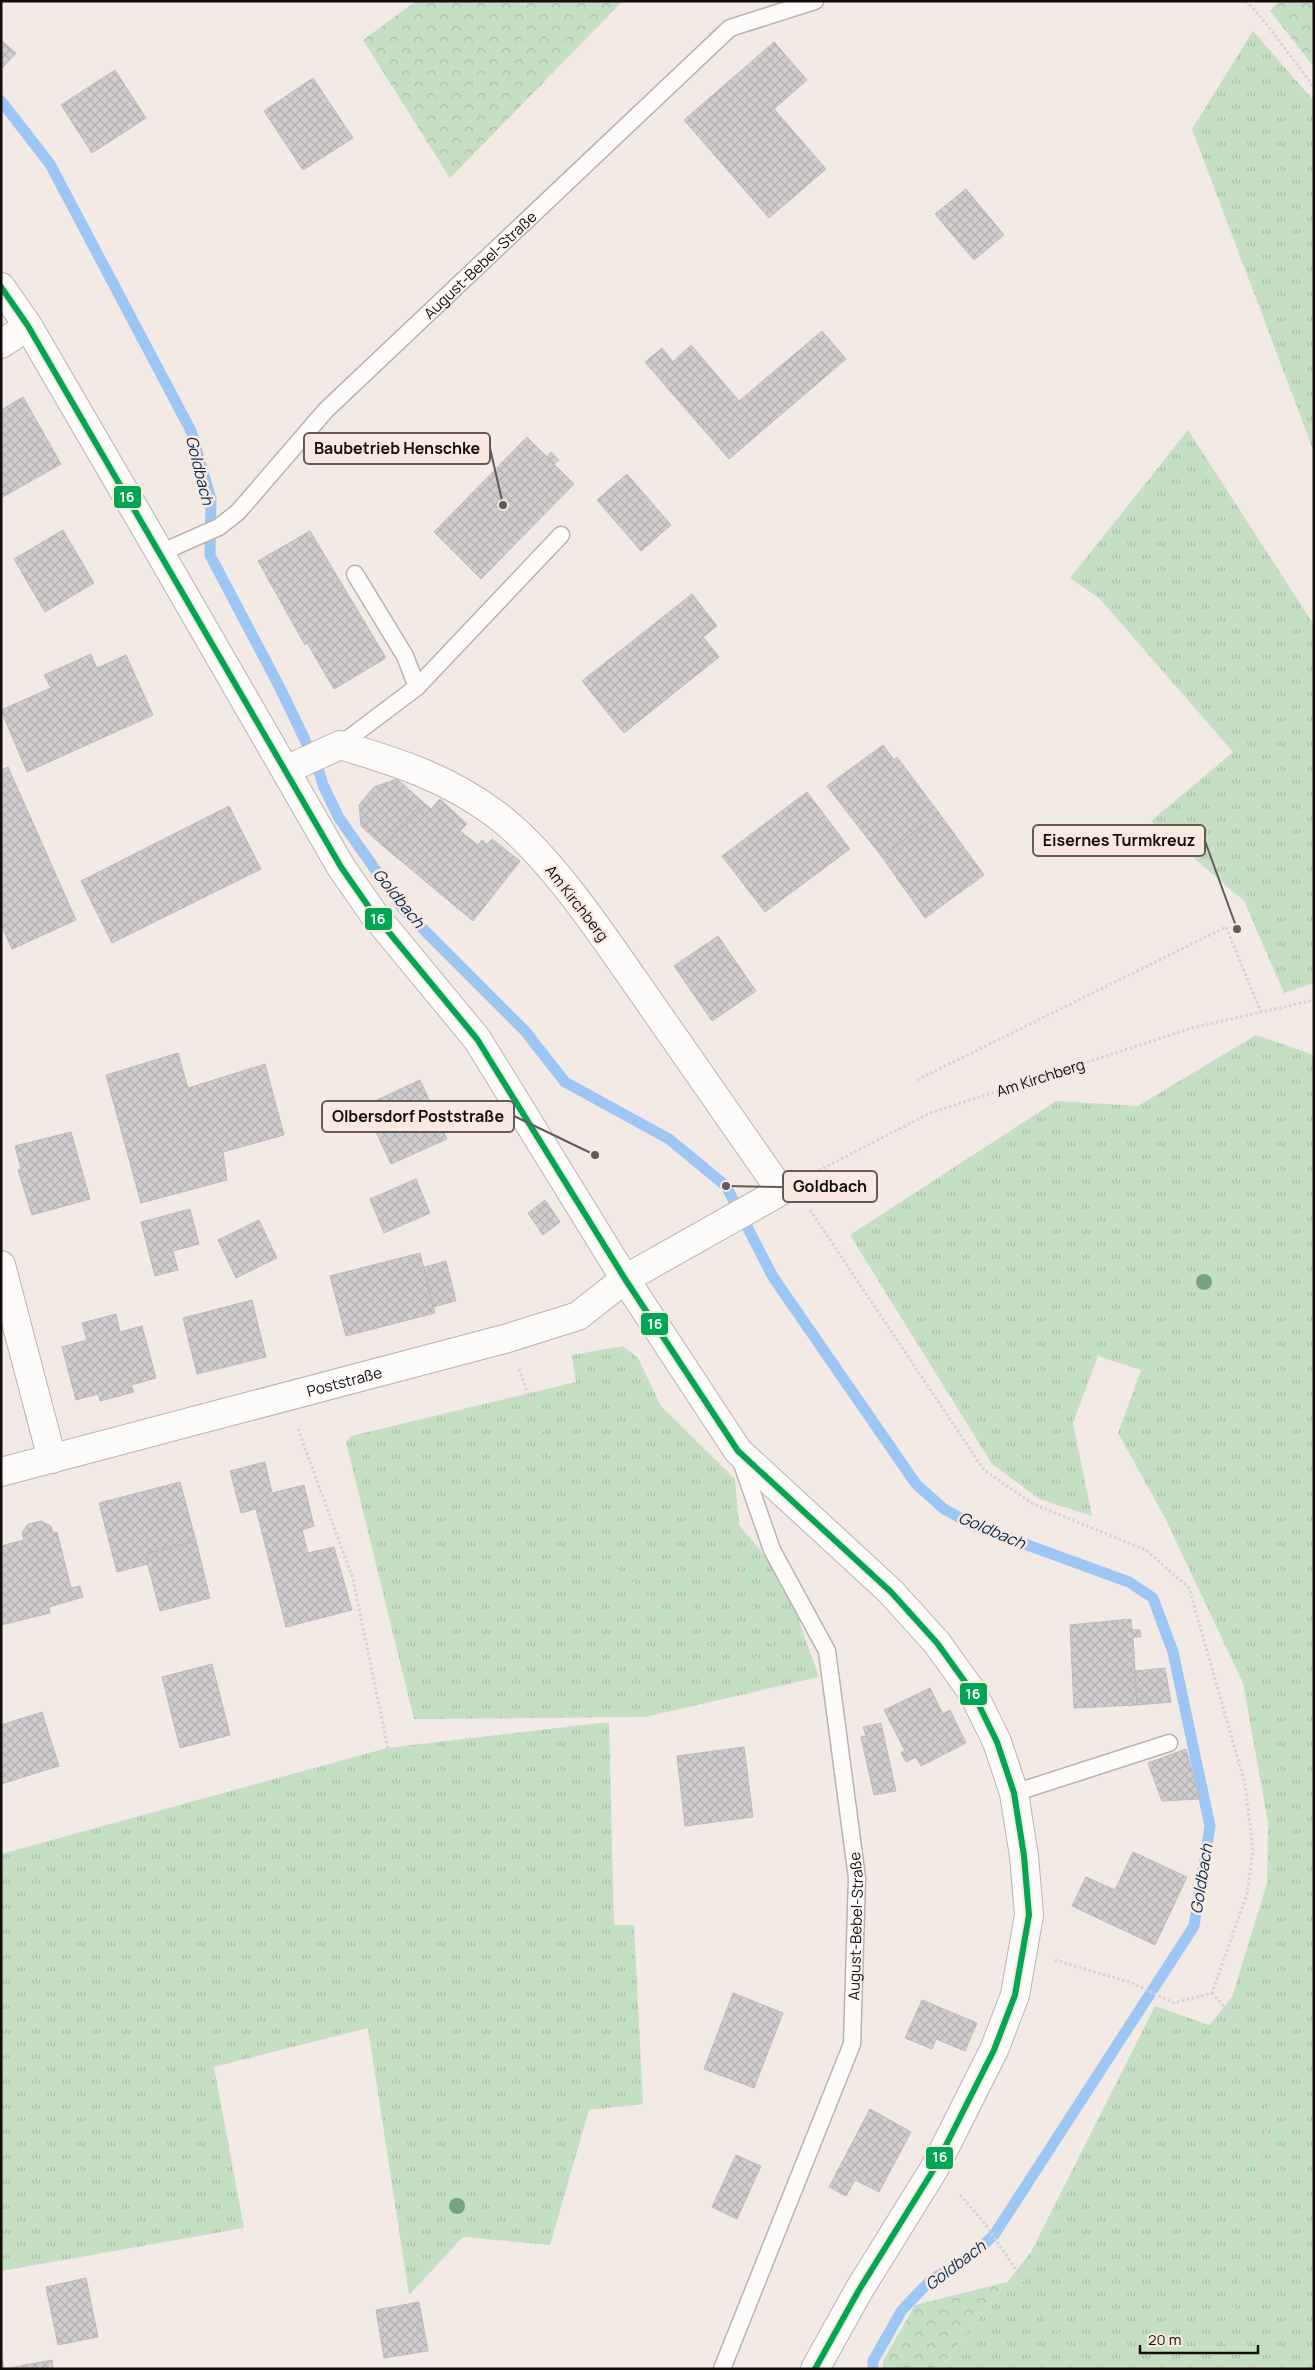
<svg xmlns="http://www.w3.org/2000/svg" width="1315" height="2370" font-family="Manrope,sans-serif">
	<defs>
		<pattern id="grass-tufts" width="24" height="20" patternUnits="userSpaceOnUse" patternTransform="scale(1.25)"><rect width="24" height="20" fill="#c5dfc4"/><path d="M3 7l-1-3M5 7V3M7 7l1-3M15 17l-1-3M17 17v-4M19 17l1-3" fill="none" stroke="#a8bea7"/></pattern>
		<pattern id="forest-crowns" width="20" height="18" patternUnits="userSpaceOnUse" patternTransform="scale(1.25)"><rect width="20" height="18" fill="#c5dfc4"/><path d="M2 6a3 3 0 1 1 6 0M12 15a3 3 0 1 1 6 0" fill="none" stroke="#a8bea7"/></pattern>
		<pattern id="building-cross-hatch" width="8" height="8" patternUnits="userSpaceOnUse" patternTransform="scale(1.25)"><rect width="8" height="8" fill="#d1cdce"/><path d="M0 0l8 8M0 8l8-8" fill="none" stroke="#b2afb0"/></pattern>
	</defs>
	<rect width="100%" height="100%" fill="#f3eae6"/>
	<path fill="url(#grass-tufts)" d="M1253 31 1314 101V452L1192 129Z
		M1188 430 1314 625V983L1284 993 1244 901 1151 821 1233 752 1100 599 1070 578Z
		M1256 1035 1314 1055V2369H939L1031 2252 1155 2006 1209 2025 1232 1997 1267 1883 1268 1823 1243 1683 1165 1518 1118 1433 1141 1370 1098 1356 1073 1423 1092 1516 1039 1499 992 1464 850 1235 1056 1101 1138 1106Z
		M623 1346 638 1358 661 1406 735 1479 739 1525 775 1568 790 1596 819 1677 645 1717 414 1719 346 1442 351 1436 576 1382 572 1355Z
		M609 1722 614 1925H634L643 2104 589 2110 550 2245 463 2237 409 2295 368 2028 214 2067 244 2228 1 2271V1854L387 1748Z"/>
	<path fill="url(#forest-crowns)" d="M416 1H623L450 178 363 40Z
		M1279 1H1314V67L1270 11Z
		M1007 2282 939 2369H883V2361L915 2305Z"/>
	<g fill="none" stroke-linecap="round" stroke-linejoin="round">
		<path stroke="#9dc6f4" stroke-width="11" d="M1 101 50 164 191 431 211 499 210 555 279 686 317 765 323 785 339 818 403 909 525 1031 565 1082 669 1139 726 1186 773 1277 916 1484 944 1509 975 1526 1129 1582 1153 1598 1173 1652 1210 1826 1194 1926 994 2235 970 2257 931 2280 902 2310 873 2361V2369"/>
	</g>
	<path fill="url(#building-cross-hatch)" stroke="#bebabb" d="M1 40 16 53 1 69Z
		M774 42 807 80 774 109 826 169 769 218 684 120Z
		M115 70 146 118 92 153 61 105Z
		M313 78 353 138 303 170 264 111Z
		M966 189 1004 235 974 260 935 214Z
		M822 331 846 359 729 459 645 362 662 348 673 362 691 345 739 401Z
		M23 397 61 464 1 498V410Z
		M527 437 547 457 551 452 559 460 554 464 574 484 481 579 434 532Z
		M627 474 671 525 641 551 597 500Z
		M63 530 94 583 45 612 14 559Z
		M310 531 386 658 334 689 307 643 305 645 258 561Z
		M692 594 717 626 703 637 719 657 624 733 582 681Z
		M91 654 97 668 126 655 153 715 27 772 1 710 51 688 44 675Z
		M883 745 894 760 897 757 939 813 882 857 827 786Z
		M8 767 76 920 12 949 1 925V770Z
		M397 779 423 802 383 846 361 826 359 805 374 787Z
		M807 792 850 849 765 912 722 856Z
		M440 799 467 824 460 831 478 845 482 840 487 844 492 839 520 861 473 921 383 846 423 802 431 809Z
		M229 806 261 869 112 943 81 881Z
		M939 813 984 875 925 918 882 857Z
		M718 936 756 991 712 1021 674 966Z
		M178 1053 188 1088 265 1064 284 1135 223 1152 227 1180 141 1203 106 1075Z
		M420 1080 447 1139 391 1164 364 1106Z
		M71 1132 90 1199 32 1215 18 1170 21 1169 15 1146Z
		M416 1179 430 1213 384 1233 370 1199Z
		M545 1200 560 1222 543 1235 528 1213Z
		M190 1209 199 1244 173 1251 178 1270 155 1276 141 1222Z
		M259 1220 277 1258 236 1278 218 1240Z
		M420 1253 435 1313 346 1336 330 1276Z
		M446 1261 456 1301 433 1307 424 1267Z
		M252 1300 266 1357 197 1374 183 1318Z
		M116 1314 120 1332 142 1326 156 1378 131 1385 134 1392 100 1401 98 1394 76 1400 62 1347 87 1340 82 1323Z
		M265 1462 272 1493 304 1485 314 1526 302 1530 308 1553 334 1547 352 1610 286 1627 256 1509 241 1513 230 1471Z
		M180 1482 196 1541 145 1554 148 1564 117 1572 99 1503Z
		M41 1521 51 1526 53 1533 57 1532 71 1588 80 1586 83 1597 49 1607 50 1613 1 1625V1546L24 1540 22 1533 28 1524Z
		M196 1541 210 1598 160 1611 145 1554Z
		M1131 1619 1132 1630H1140L1141 1637H1133L1137 1705 1074 1708 1070 1625Z
		M212 1664 230 1735 180 1748 162 1677Z
		M1165 1668 1171 1702 1137 1705 1135 1671Z
		M930 1688 943 1714 950 1710 966 1743 921 1766 916 1757 906 1762 901 1753 905 1751 884 1710Z
		M42 1712 59 1766 1 1784V1725Z
		M881 1723 896 1791 874 1795 861 1737 866 1736 863 1727Z
		M744 1747 753 1817 685 1826 677 1756Z
		M1186 1749 1200 1799 1162 1801 1148 1763Z
		M1133 1852 1187 1877 1155 1945 1072 1906 1086 1877 1115 1890Z
		M733 1993 783 2013 754 2088 704 2069Z
		M922 2000 977 2023 965 2051 936 2039 932 2049 905 2038Z
		M870 2109 911 2132 879 2192 855 2180 846 2196 829 2187Z
		M736 2155 761 2166 737 2219 712 2207Z
		M86 2278 98 2337 58 2345 46 2287Z
		M419 2302 428 2351 384 2358 376 2310Z
		M1 2353 4 2369 52 2360 53 2369H1Z"/>
	<g fill="none" stroke-linecap="round" stroke-linejoin="round">
		<g stroke="#b9b2ae" stroke-width="19">
			<g id="service">
				<path id="s2" d="M160 553 219 527 238 512 326 410 730 28 815 1"/>
				<path d="M355 574 405 656 417 687"/>
				<path d="M340 745 417 687 561 535"/>
				<path d="M1014 1793 1169 1743"/>
				<path id="s3" d="M722 2369 852 2044 857 1878 827 1651 772 1550 740 1458"/>
			</g>
		</g>
		<g stroke="#b9b2ae" stroke-width="30">
			<g id="minor">
				<path d="M1 344 28 326"/>
				<path d="M1 1265 52 1459"/>
				<path id="s4" d="M1 1472 508 1338 578 1316 625 1279 781 1191C732 1121 683 1050 634 980 597 927 546 851 494 813 445 777 397 762 340 745L286 770"/>
			</g>
		</g>
		<g stroke="#b9b2ae" stroke-width="30">
			<path id="tertiary" d="M1 287 28 326 160 553 341 867 373 913 477 1039 625 1279 738 1451 891 1592 937 1643 973 1693 997 1742 1014 1793 1024 1856 1029 1915 1015 1995 994 2050 934 2169 859 2290 815 2369"/>
		</g>
		<g stroke="#d6d3d2" stroke-width="3" stroke-dasharray="2.5 2.5" stroke-linecap="butt">
			<path d="M1246 1 1261 17 1314 87"/>
			<path d="M917 1080 1226 927 1261 1012"/>
			<path id="s1" d="M810 1175 930 1113 1192 1028 1314 1000"/>
			<path d="M810 1210 984 1470 1033 1504 1146 1550 1189 1588 1245 1784 1253 1850 1247 1894 1212 1993"/>
			<path d="M519 1369 554 1464 609 1563 657 1603 687 1597 735 1572 774 1648 725 1674 687 1597"/>
			<path d="M298 1429 353 1579 388 1749"/>
			<path d="M735 1572 747 1565"/>
			<path d="M1055 1960 1132 1983 1174 2003 1212 1993"/>
			<path d="M1212 1993 1267 2055 1273 2087 1254 2221 1219 2369"/>
			<path d="M960 2195 983 2221 1011 2262 1048 2323 1095 2369"/>
		</g>
		<use href="#service" stroke="#fdfcfb" stroke-width="16"/>
		<use href="#minor" stroke="#fdfcfb" stroke-width="28"/>
		<use href="#tertiary" stroke="#fdfcfb" stroke-width="28"/>
		<g stroke="#f9e9e0" stroke-width="10">
			<path id="bus-1" d="M1 287 28 326 341 867 373 913 477 1039 625 1279 738 1451 891 1592 937 1643 973 1693 997 1742 1014 1793 1024 1856 1029 1915 1015 1995 994 2050 934 2169 859 2290 815 2369"/>
		</g>
		<use href="#bus-1" stroke="#00a651" stroke-width="6"/>
	</g>
	<g fill="#77a180">
		<circle cx="1204" cy="1282" r="8"/>
		<circle cx="457" cy="2206" r="8"/>
	</g>
	<g text-anchor="middle" dominant-baseline="central" stroke-width="5" stroke-linejoin="round" paint-order="stroke">
		<g font-size="15" fill="#120d0a" stroke="#f9e9e0">
			<text stroke="none"><textPath href="#s2" startOffset="435">August-Bebel-Straße</textPath></text>
			<text transform="translate(577 903) rotate(52)">Am Kirchberg</text>
			<text stroke="none"><textPath href="#s1" startOffset="251">Am Kirchberg</textPath></text>
			<text stroke="none"><textPath href="#s4" startOffset="355">Poststraße</textPath></text>
			<text stroke="none"><textPath href="#s3" startOffset="468">August-Bebel-Straße</textPath></text>
		</g>
		<g font-size="16" font-style="italic" fill="#002d57" stroke="#f9e9e0">
			<text transform="translate(200 470) rotate(76)">Goldbach</text>
			<text transform="translate(399 898) rotate(51)">Goldbach</text>
			<text transform="translate(992 1530) rotate(23)">Goldbach</text>
			<text transform="translate(1201 1879) rotate(-81)">Goldbach</text>
			<text transform="translate(955 2265) rotate(-37)">Goldbach</text>
		</g>
	</g>
	<path fill="none" stroke="#615a57" stroke-width="2" d="M503 505L490 448M1237 929L1205 841M595 1155L514 1116M726 1186L783 1187"/>
	<g fill="#615a57" stroke="#f9e9e0" stroke-width="2">
		<circle cx="503" cy="505" r="5"/>
		<circle cx="1237" cy="929" r="5"/>
		<circle cx="595" cy="1155" r="5"/>
		<circle cx="726" cy="1186" r="5"/>
	</g>
	<g fill="#f9e9e0" stroke="#615a57" stroke-width="2">
		<rect x="304" y="433" width="186" height="31" rx="5"/>
		<rect x="1033" y="825" width="172" height="31" rx="5"/>
		<rect x="322" y="1101" width="192" height="31" rx="5"/>
		<rect x="783" y="1171" width="94" height="31" rx="5"/>
	</g>
	<g font-size="16" text-anchor="middle" font-weight="bold" fill="#120d0a">
		<text x="397" y="454">Baubetrieb Henschke</text>
		<text x="1119" y="846">Eisernes Turmkreuz</text>
		<text x="418" y="1122">Olbersdorf Poststraße</text>
		<text x="830" y="1192">Goldbach</text>
	</g>
	<g stroke="#f9e9e0" stroke-width="2">
		<rect x="113" y="485" width="29" height="24" rx="5" fill="#00a651"/>
		<rect x="364" y="907" width="29" height="24" rx="5" fill="#00a651"/>
		<rect x="640" y="1312" width="29" height="24" rx="5" fill="#00a651"/>
		<rect x="959" y="1682" width="29" height="24" rx="5" fill="#00a651"/>
		<rect x="925" y="2146" width="29" height="24" rx="5" fill="#00a651"/>
	</g>
	<g font-size="14" text-anchor="middle" font-weight="bold" fill="#fff">
		<text x="127" y="502">16</text>
		<text x="378" y="924">16</text>
		<text x="655" y="1329">16</text>
		<text x="973" y="1699">16</text>
		<text x="940" y="2162">16</text>
	</g>
	<rect width="1315" height="2370" fill="none" stroke="#120d0a" stroke-width="5"/>
	<path d="M1140 2345v8h118v-8" fill="none" stroke="#120d0a" stroke-width="2.5"/>
	<text x="1148" y="2345" font-size="15" fill="#120d0a" stroke="#f9e9e0" stroke-width="4" paint-order="stroke">20 m</text>
</svg>
